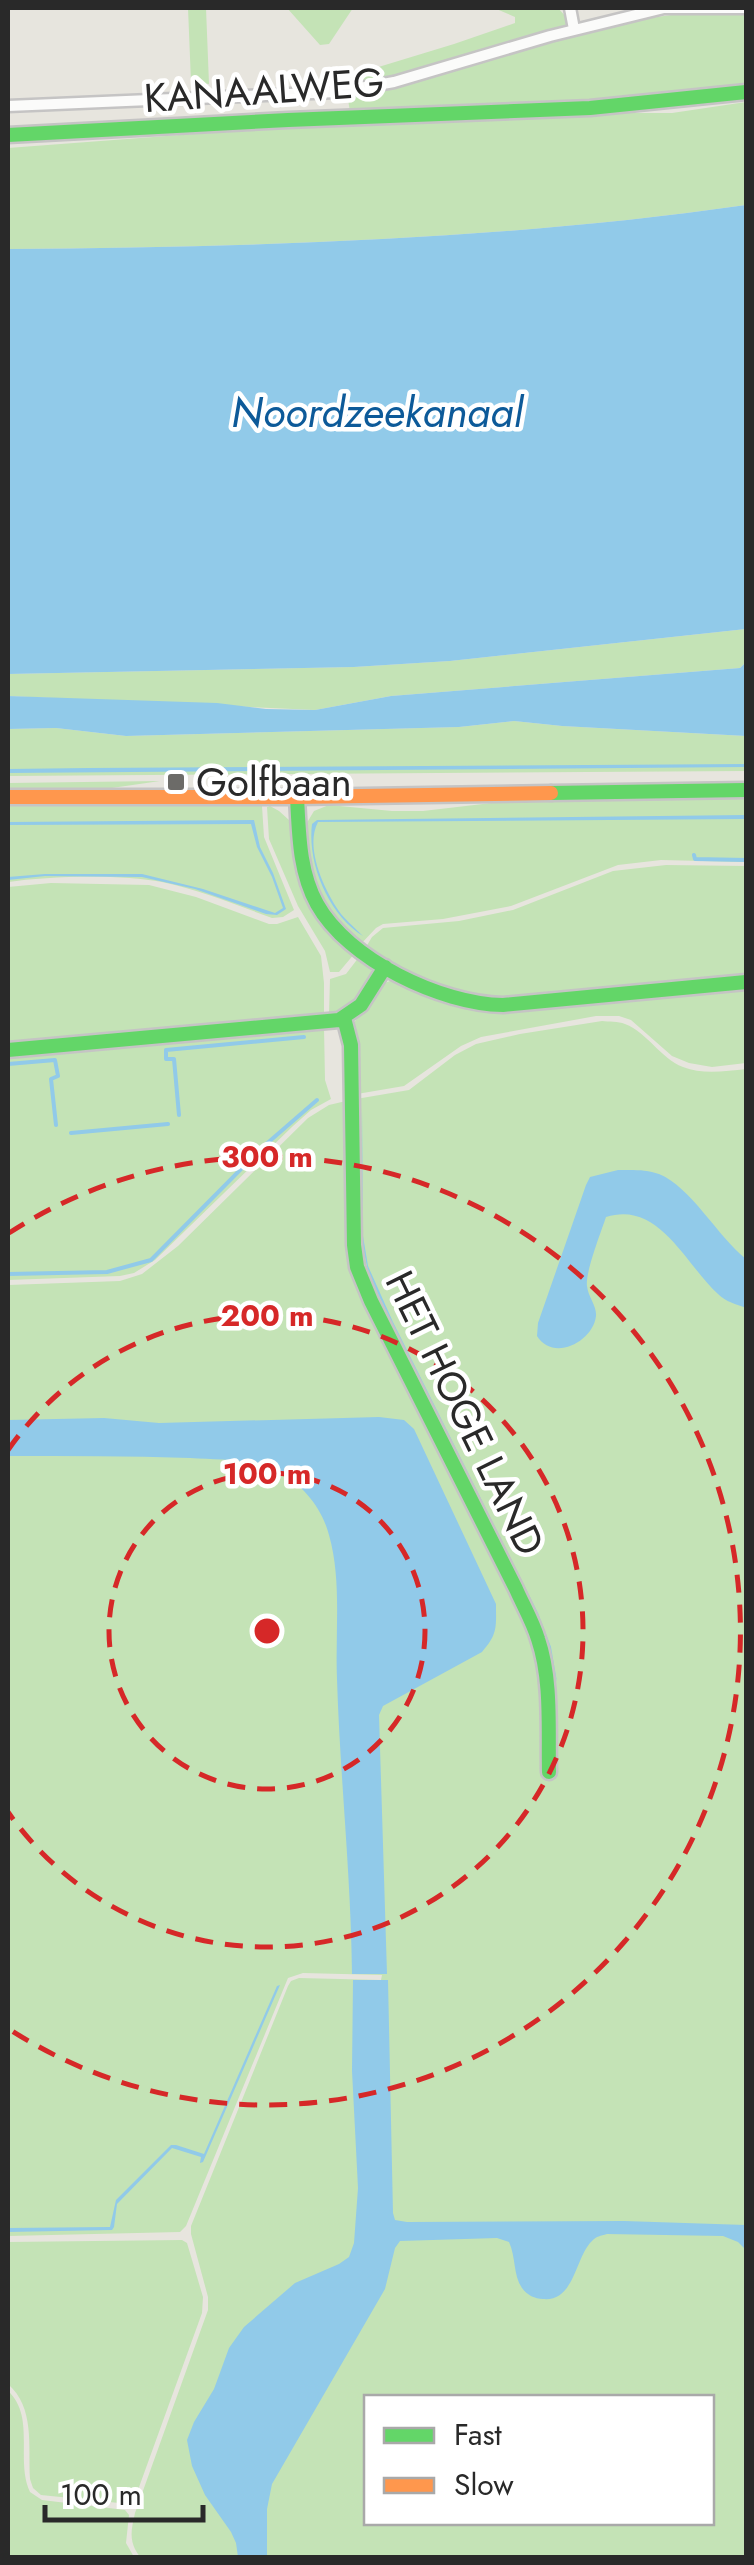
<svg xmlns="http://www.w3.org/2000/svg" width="754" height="2565" font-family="Jost,sans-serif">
	<rect width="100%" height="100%" fill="#e7e5de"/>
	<path fill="#c4e3b6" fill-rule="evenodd" d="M188 8H206L209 84 191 82Z
		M287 8H353L329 44 320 45Z
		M494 8H558L566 17 567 23 563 29 380 81 346 86 342 81 349 76 454 44 515 23V17Z
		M746 12V84L619 99 350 112 347 93 435 75 596 29 636 20 678 14Z
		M746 102V205C502 240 254 247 8 249V148L193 134 400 123 616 113H672Z
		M746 629V662L740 668 391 696 315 710 8 696V674L354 667 450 661Z
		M514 721 562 726 746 736V771L8 776V729L56 728 126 736 459 727Z
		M160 781 105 789 8 790V783Z
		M746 796V862L661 860 618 865 511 906 443 919 383 924 376 928 360 945 332 920 308 871 305 826 314 811 329 805 392 811H423L500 802Z
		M8 803 262 806 264 837 294 910 283 917 272 918C236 905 200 890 162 882 122 874 48 876 8 882Z
		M270 806 279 811 289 820 300 875 355 953 339 972H330L325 951 298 906 269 839 267 807Z
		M666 865 746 866V978L524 999 462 998 416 979 366 947 372 937 383 928 459 921 513 910 613 871Z
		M51 883 149 885 196 897 269 924H277L298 917 321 956 324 983V1016L8 1045V887Z
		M359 957 371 967C375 990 351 1013 329 1015L330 979 346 974Z
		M390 981H401L457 1005 746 987V1063L712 1067 689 1063 672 1056 631 1020 619 1016H596L481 1037 461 1046 404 1086 357 1094 353 1024 382 984Z
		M602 1021C609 1022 618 1021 625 1024 648 1033 660 1058 683 1067 703 1075 726 1071 746 1069V2557L141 2558C128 2542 131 2531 135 2513L208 2310V2297L191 2234V2226L288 1986 291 1981 299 1978 381 1980 382 1975 303 1973 288 1978 186 2226 180 2232 8 2236V1285L120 1281 142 1274 178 1246 308 1118 329 1105 346 1101 350 1252 549 1665 377 1304 361 1265 356 1099 409 1090 455 1055 476 1044 520 1034ZM367 2398H712V2522H367Z
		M324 1027 325 1080 331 1099 311 1110 293 1126 155 1260 134 1273 120 1276 8 1280V1054Z
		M182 2240 187 2243 203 2297 202 2313 134 2501 129 2504 41 2495 33 2488 30 2479C28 2445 35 2408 8 2384V2242Z
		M8 2391C36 2417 15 2460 30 2492L42 2500 125 2510 129 2515 126 2543 134 2557H8Z"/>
	<path fill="#91cae9" d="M746 205V629L450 661 354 667 8 674V249C254 247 502 240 746 205Z
		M746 662V736L562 726 514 721 459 727 126 736 56 728 8 729V696L217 703 266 709 315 710 391 696 740 668Z
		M746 764V767L8 773V769L88 768Z
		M746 815V819L318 822C304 848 325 892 341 914 348 922 357 930 363 936 329 915 307 864 312 824L317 820Z
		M254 820 260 847 273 873 286 909 277 915 266 914 195 889 142 877 45 876 8 880V877L45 874H142L203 889 275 913 283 908 272 877 257 847 251 824 8 825V822Z
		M362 1110 363 1236 368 1266 393 1322 538 1613 551 1647 557 1682 541 1626 369 1276 361 1238Z
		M618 1170C631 1170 646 1169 659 1174 691 1187 718 1237 746 1259V1308C736 1304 726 1302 718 1294 685 1264 659 1200 606 1217 601 1232 585 1273 587 1286 588 1297 597 1306 596 1316 593 1342 553 1362 537 1336L538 1323 586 1185 590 1177Z
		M379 1417 404 1420 414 1429 496 1604C496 1627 498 1634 482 1652L383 1706 379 1715 387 1974H352C351 1875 340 1777 337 1679 335 1631 342 1581 329 1535 322 1508 303 1485 279 1472 252 1458 219 1460 190 1458 129 1456 68 1456 8 1456V1420L104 1418 159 1423Z
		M353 1980H388L393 2213 395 2220 407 2222 624 2221 746 2225V2250L738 2242 723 2236 607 2234C600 2236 597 2236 592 2241 575 2257 575 2302 543 2299 535 2299 527 2295 522 2288 513 2275 516 2257 509 2242L497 2238 400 2241 395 2248 385 2289 272 2484 267 2509V2557H238L236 2543 231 2532 205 2495 192 2466 187 2440 194 2422 214 2389 229 2348 244 2327 295 2283 339 2264 349 2257 354 2243 358 2188 352 2071Z
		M280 1985 203 2162 200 2163 201 2157 172 2148 117 2204 114 2227 112 2230 8 2232V2228L110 2227 116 2200 171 2145H176L204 2154 277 1986Z"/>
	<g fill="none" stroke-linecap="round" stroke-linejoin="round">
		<path stroke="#91cae9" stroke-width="4" d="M694 855 695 859 746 860
			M8 1064 55 1060 58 1076 51 1079 56 1125
			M179 1115 174 1059H166V1050L304 1037
			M71 1133 168 1124
			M264 1146 317 1100
			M8 1274 107 1272 151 1260 256 1154"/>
		<g stroke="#c5c4c4" stroke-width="15">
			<path id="street" d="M570 8 574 29
				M663 8H746
				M8 106 337 92 394 82 550 36 664 8"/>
		</g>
		<g stroke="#c5c4c4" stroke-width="19">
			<path id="fast" d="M8 135 288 120 590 108 746 92
				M551 793 746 790
				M297 797C299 833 299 872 317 904 348 960 441 1004 503 1005L746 982
				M344 1018 351 1045 354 1245 357 1267 371 1301 516 1589C523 1605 533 1622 538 1639 552 1680 548 1729 549 1772
				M8 1050 339 1020 361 1005 385 967"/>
		</g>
		<g stroke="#c5c4c4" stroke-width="19">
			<path id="slow" d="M8 797H297L551 793"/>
		</g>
		<use href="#street" stroke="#fbfbfa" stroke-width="10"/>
		<use href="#fast" stroke="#63d668" stroke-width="14"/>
		<use href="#slow" stroke="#ff974d" stroke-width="14"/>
	</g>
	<g fill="none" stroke="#d62828" stroke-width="5" stroke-dasharray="18 12">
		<circle cx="267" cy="1631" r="158"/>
		<path d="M8 1450A316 316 0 1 1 8 1812"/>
		<path d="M9 1233A474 474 0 1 1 9 2029"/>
	</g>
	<rect fill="#6c6b68" stroke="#fff" stroke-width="4" x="166" y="772" width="20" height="20" rx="5"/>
	<g text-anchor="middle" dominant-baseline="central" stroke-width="9" stroke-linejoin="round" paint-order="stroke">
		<g font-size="40" fill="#292929" stroke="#fff">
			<text transform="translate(264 90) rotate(-4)">KANAALWEG</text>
			<text transform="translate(465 1413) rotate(64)">HET HOGE LAND</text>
		</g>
		<g font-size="40" fill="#292929" stroke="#fff" text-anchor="start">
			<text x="196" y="782">Golfbaan</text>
		</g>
		<g font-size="42" font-style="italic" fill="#0d5a99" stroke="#fff">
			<text x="377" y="412">Noordzeekanaal</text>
		</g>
	</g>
	<circle cx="267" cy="1631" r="15" fill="#d62828" stroke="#fff" stroke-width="5"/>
	<g font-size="30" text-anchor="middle" font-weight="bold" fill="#d62828" stroke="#fff" stroke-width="9" stroke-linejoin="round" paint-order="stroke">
		<text x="267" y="1167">300 m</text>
		<text x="267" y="1326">200 m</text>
		<text x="267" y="1484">100 m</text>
	</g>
	<rect width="754" height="2565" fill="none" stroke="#292929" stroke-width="20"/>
	<rect x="364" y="2395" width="350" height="130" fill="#ffffff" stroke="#a9a9a9" stroke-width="2.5"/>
	<rect x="384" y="2428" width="50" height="15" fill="#63d668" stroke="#a9a9a9" stroke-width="2.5"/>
	<text x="454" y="2445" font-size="30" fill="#292929">Fast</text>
	<rect x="384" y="2478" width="50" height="15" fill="#ff974d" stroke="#a9a9a9" stroke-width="2.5"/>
	<text x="454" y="2495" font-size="30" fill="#292929">Slow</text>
	<path d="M45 2505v15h158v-15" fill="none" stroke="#292929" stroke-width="5"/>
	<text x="60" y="2505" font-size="30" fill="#292929" stroke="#ffffff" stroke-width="8" paint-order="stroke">100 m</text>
</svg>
